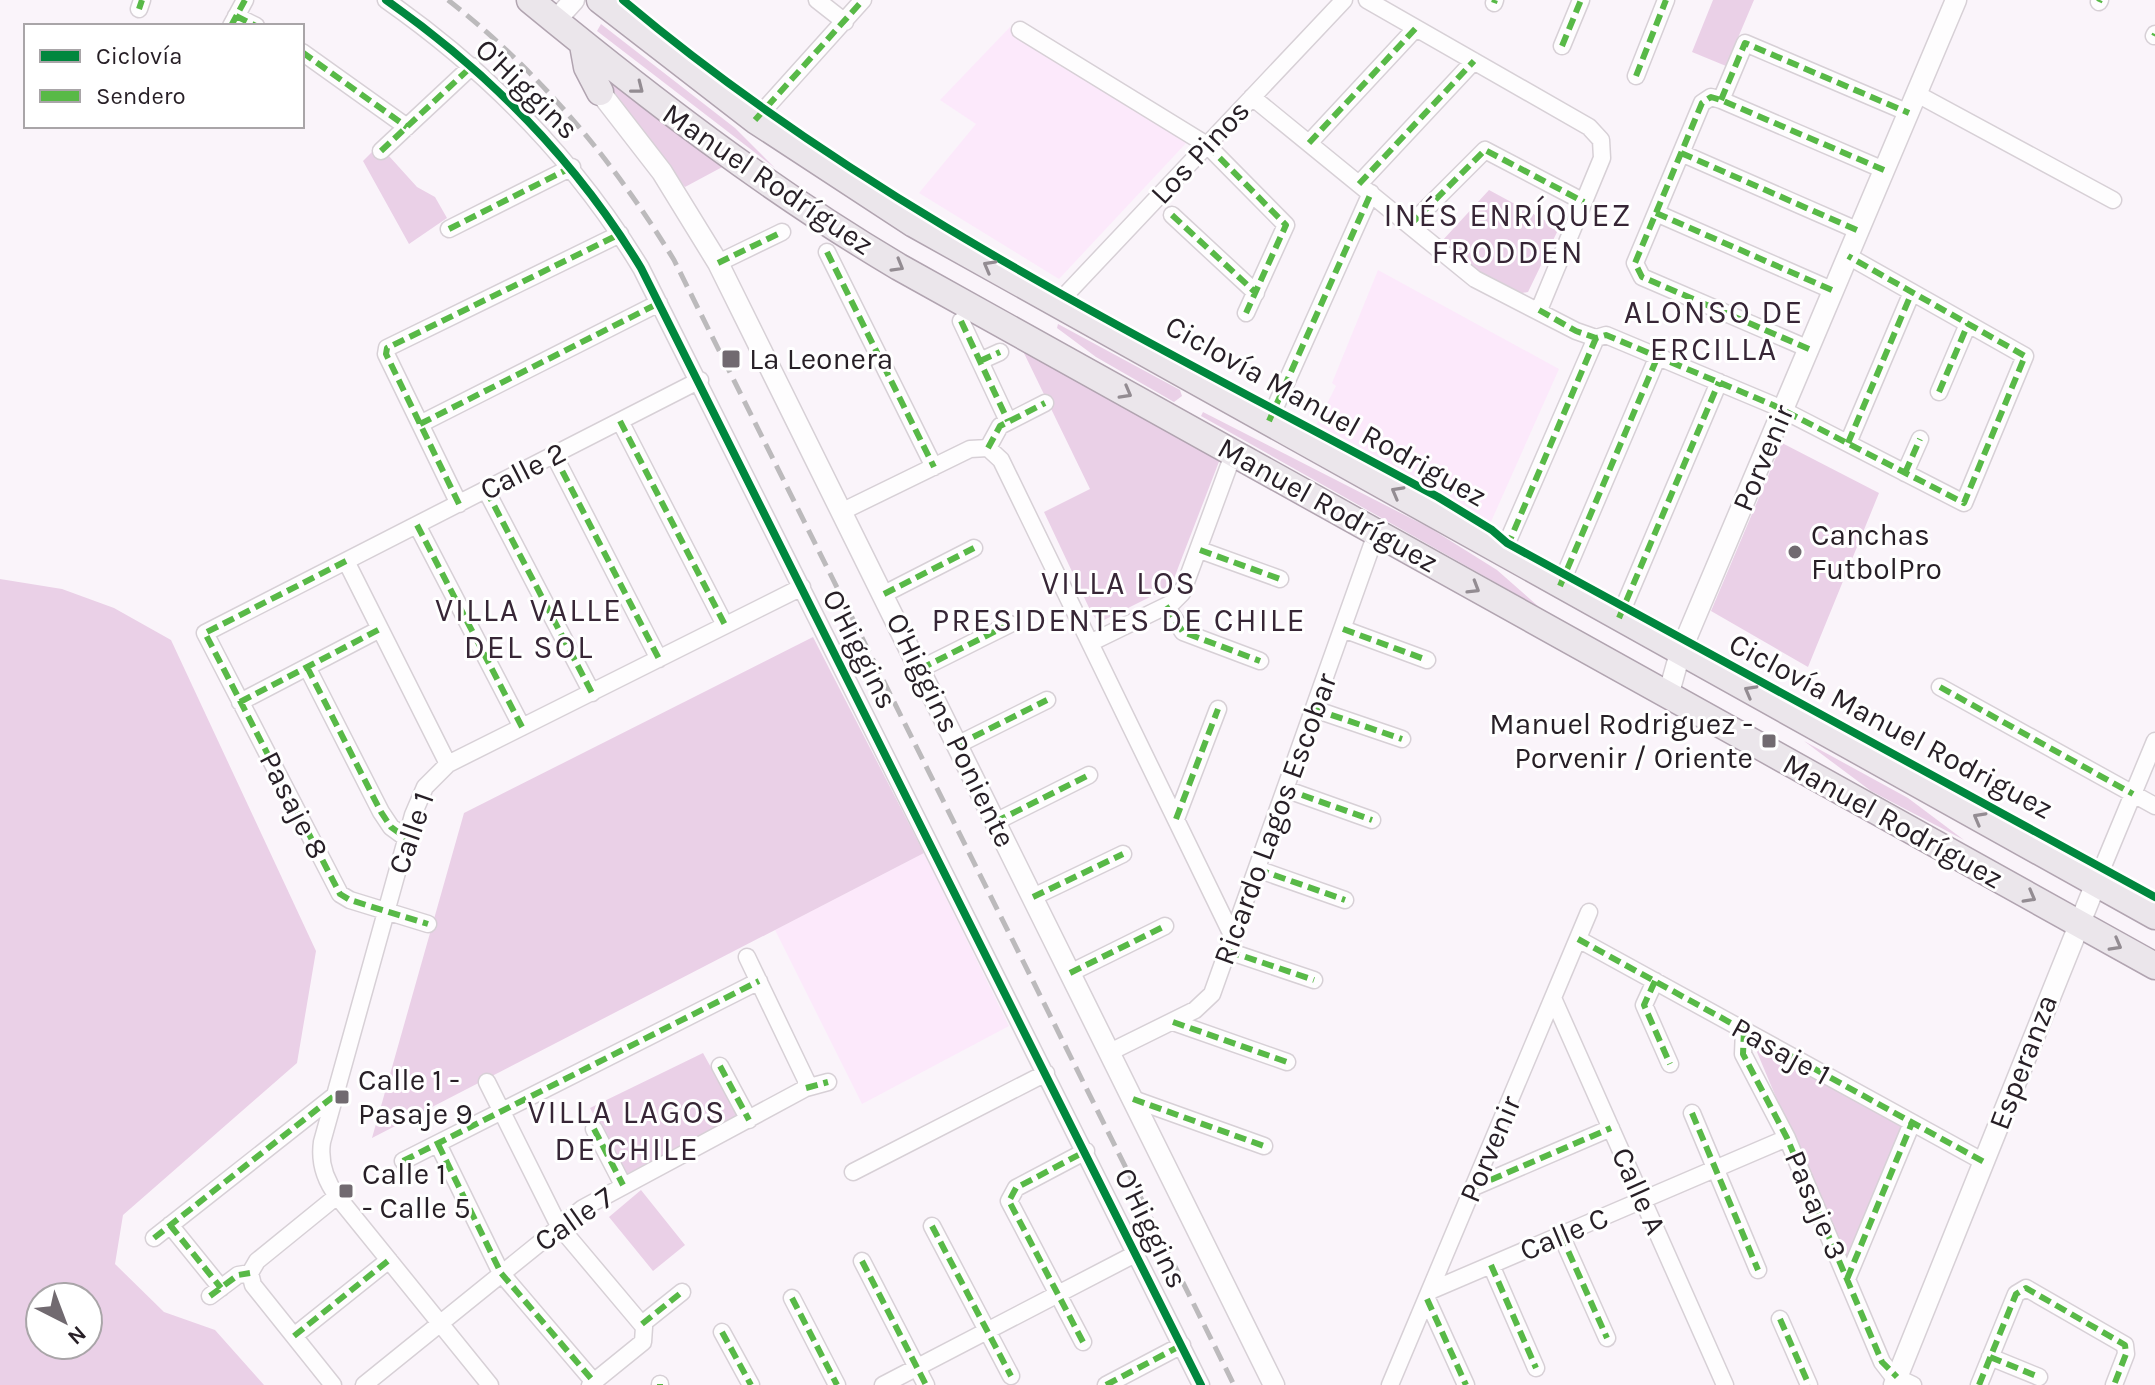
<svg xmlns="http://www.w3.org/2000/svg" width="2155" height="1385" font-family="Karla,sans-serif">
	<rect width="100%" height="100%" fill="#faf4fa"/>
	<path fill="#fce9fb" d="M1010 27 1189 140 1059 279 919 193 976 124 940 100Z
		M1378 270 1559 369 1490 524 1315 427 1336 386 1332 383Z
		M924 853 1009 1026 862 1104 775 930Z"/>
	<path fill="#ead0e7" fill-rule="evenodd" d="M1713 0H1754L1726 66 1692 52Z
		M601 24 735 128 775 168 597 31Z
		M590 64 726 165 685 187 601 86Z
		M379 145 417 187 435 197 447 218 409 244 363 161Z
		M1489 190 1559 228 1528 292 1522 293 1483 275 1442 241Z
		M1058 324 1180 390 1182 396 1174 402 1096 357 1057 328Z
		M1022 349 1220 459 1173 581 1162 591 1102 621 1098 622 1091 612 1044 512 1090 489Z
		M1203 412 1430 528 1497 570 1539 607 1201 416Z
		M1782 443 1879 493 1808 667 1711 611Z
		M0 579 62 589 114 608 171 640 316 951 297 1063 123 1215 115 1264 164 1312 215 1330 264 1385H0ZM40 1297H88V1345H40Z
		M813 637 924 853 372 1138 464 813Z
		M1804 741 1908 798 1964 840 1871 791Z
		M1759 1044 1901 1123 1904 1128 1851 1261H1845L1754 1045Z
		M703 1053 738 1116 625 1175 590 1108Z
		M641 1190 685 1245 653 1271 609 1217Z"/>
	<g fill="none" stroke-linecap="round" stroke-linejoin="round">
		<g stroke="#d7d0d6" stroke-width="19">
			<path id="minor" d="M386 0C490 73 575 159 641 268L1201 1385
				M817 0 845 22
				M1367 0 1589 127 1601 140 1602 158 1539 310
				M2099 2 2100 0
				M1494 3 1495 0
				M139 9 142 0
				M236 16 256 26
				M231 26 245 0
				M1020 30 1207 145 1286 225 1246 313
				M2154 36 2155 34
				M1562 46 1581 0
				M302 52 407 127
				M1636 76 1666 0
				M1917 94 2113 200
				M1252 97 1475 279 1576 331 1596 338 1606 335 1773 405 1964 503 2025 356 1848 256
				M1721 100 1745 43 1909 113
				M755 120 863 0
				M1309 143 1416 28
				M381 151 472 66
				M1681 153 1859 231
				M1359 184 1474 61
				M1656 213 1834 291
				M1172 215 1256 293
				M1410 225 1485 150 1584 202
				M449 229 572 167
				M827 252 934 467
				M718 263 782 232
				M1057 304 1344 0
				M961 321 1008 421
				M1809 349 1642 277 1635 263 1702 103 1711 97 1721 100 1884 170
				M980 361 1000 352
				M1939 392 1968 324
				M620 421 725 625
				M1269 421 1371 193
				M420 424 659 303
				M1848 443 1912 292
				M988 448 1001 460 1233 937
				M988 448 1000 426 1045 403
				M554 455 659 659
				M1905 473 1920 439
				M486 490 592 693
				M459 504 386 354 387 348 620 234
				M843 511 970 449 988 448
				M417 525 522 727
				M1200 550 1280 579
				M1507 556V543L1596 338
				M346 561 448 764
				M1560 586 1658 356
				M884 594 974 548
				M1166 606 1183 632 1260 661
				M1619 618 1719 382
				M1343 629 1427 660
				M1090 643 1172 603 1182 593 1234 452
				M307 667 381 812 391 827 406 838
				M920 669 1010 624
				M1940 687 2155 806
				M240 702 380 629
				M1314 709 1402 739
				M957 745 1047 700
				M1285 789 1372 820
				M1176 819 1218 709
				M995 822 1089 775
				M1257 869 1345 900
				M2096 883 2155 741
				M1033 897 1123 854
				M428 924 350 900 340 894 205 633 700 380
				M1578 939 1984 1162
				M1228 951 1314 980
				M747 957 806 1080V1088
				M1070 973 1165 926
				M1655 981 1644 1005 1670 1064
				M1553 998 1725 1385
				M1173 1022 1287 1062
				M1744 1030 1743 1054 1787 1138 1882 1362 1892 1375 1913 1385
				M1110 1052 1195 1010 1212 994 1377 531
				M720 1066 749 1120
				M487 1082 559 1226 644 1327 643 1342 590 1385
				M1133 1099 1264 1146
				M1692 1113 1758 1270
				M594 1129 623 1185
				M438 1144 501 1273 594 1382
				M403 1161 759 981
				M853 1172 1046 1073
				M1474 1187 1611 1128
				M170 1225 221 1288
				M932 1226 1011 1376
				M1561 1235 1607 1338
				M154 1238 334 1096
				M862 1261 926 1385
				M1491 1265 1536 1368
				M250 1273 253 1285 333 1385
				M250 1273 257 1261 337 1196
				M1847 1279 1912 1123
				M1430 1291 1787 1138
				M210 1296 238 1275 250 1273
				M792 1298 837 1385
				M1427 1299 1466 1385
				M1780 1319 1809 1385
				M642 1324 682 1292
				M722 1332 751 1385
				M294 1336 389 1260
				M1083 1342 1009 1201 1016 1188 1086 1151
				M1990 1357 2039 1377
				M660 1384V1385
				M364 1385 583 1208 806 1088 828 1082
				M490 1385 337 1196C325 1180 319 1163 322 1142L413 815 425 787 448 764 802 587
				M883 1385 1137 1253
				M1106 1385 1182 1345
				M1390 1385 1589 912
				M1979 1385 2016 1294 2026 1288 2125 1345 2126 1354 2114 1385"/>
		</g>
		<g stroke="#d7d0d6" stroke-width="23">
			<path id="tertiary" d="M555 21 574 0
				M600 92 662 172 718 263 1274 1385
				M1668 696 1680 653 1956 0
				M1894 1385 2096 883"/>
		</g>
		<g stroke="#b1a4b0" stroke-width="29">
			<path id="primary" d="M530 0C648 97 767 189 899 267L2155 966
				M600 0 755 120 914 224 2155 916
				M583 45 587 67 600 92"/>
		</g>
		<use href="#minor" stroke="#fefdfe" stroke-width="16"/>
		<use href="#tertiary" stroke="#fefdfe" stroke-width="20"/>
		<use href="#primary" stroke="#ebe6eb" stroke-width="26"/>
		<path stroke="#bcbabc" stroke-width="5" stroke-dasharray="16 8" stroke-linecap="butt" d="M448 0C540 72 613 160 674 260L1234 1385"/>
		<path stroke="#58b947" stroke-width="6" stroke-dasharray="12 6" stroke-linecap="butt" d="M2099 2 2100 0
			M1494 3 1495 0
			M139 9 142 0
			M236 16 256 26
			M231 26 245 0
			M2154 36 2155 34
			M1562 46 1581 0
			M302 52 407 127
			M1636 76 1666 0
			M1721 100 1745 43 1909 113
			M755 120 863 0
			M1309 143 1416 28
			M1207 145 1286 225 1246 313
			M381 151 472 66
			M1681 153 1859 231
			M1359 184 1474 61
			M1656 213 1834 291
			M1172 215 1256 293
			M1410 225 1485 150 1584 202
			M449 229 572 167
			M827 252 934 467
			M718 263 782 232
			M1539 310 1576 331 1596 338 1606 335 1773 405 1964 503 2025 356 1848 256
			M961 321 1008 421
			M1809 349 1642 277 1635 263 1702 103 1711 97 1721 100 1884 170
			M980 361 1000 352
			M1939 392 1968 324
			M620 421 725 625
			M1269 421 1371 193
			M420 424 659 303
			M1848 443 1912 292
			M988 448 1000 426 1045 403
			M554 455 659 659
			M1905 473 1920 439
			M486 490 592 693
			M459 504 386 354 387 348 620 234
			M417 525 522 727
			M1507 547 1596 338
			M1200 550 1280 579
			M346 561 205 633 340 894 350 900 428 924
			M1560 586 1658 356
			M884 594 974 548
			M1166 606 1183 632 1260 661
			M1619 618 1719 382
			M1343 629 1427 660
			M307 667 381 812 391 827 406 838
			M920 669 1010 624
			M1940 687 2133 794
			M240 702 380 629
			M1314 709 1402 739
			M957 745 1047 700
			M1285 789 1372 820
			M1176 819 1218 709
			M995 822 1089 775
			M1257 869 1345 900
			M1033 897 1123 854
			M1578 939 1984 1162
			M1228 951 1314 980
			M1070 973 1165 926
			M1655 981 1644 1005 1670 1064
			M1173 1022 1287 1062
			M1744 1030 1743 1054 1787 1138 1882 1362 1897 1377
			M720 1066 749 1120
			M806 1088 828 1082
			M1133 1099 1264 1146
			M1692 1113 1758 1270
			M594 1129 623 1185
			M438 1144 501 1273 594 1382
			M403 1161 759 981
			M1474 1187 1611 1128
			M170 1225 221 1288
			M932 1226 1011 1376
			M1561 1235 1607 1338
			M154 1238 334 1096
			M862 1261 926 1385
			M1491 1265 1536 1368
			M1847 1279 1912 1123
			M210 1296 238 1275 250 1273
			M792 1298 837 1385
			M1427 1299 1466 1385
			M1780 1319 1809 1385
			M642 1324 682 1292
			M722 1332 751 1385
			M294 1336 389 1260
			M1083 1342 1009 1201 1016 1188 1086 1151
			M1990 1357 2039 1377
			M660 1384V1385
			M1106 1385 1182 1345
			M1979 1385 2016 1294 2026 1288 2125 1345 2126 1354 2114 1385"/>
		<g stroke="#fff" stroke-width="13">
			<path id="cycleway" d="M386 0C490 73 575 159 641 268L1201 1385
				M623 0C868 207 1158 345 1438 497L1492 530 1507 543 2155 897"/>
		</g>
		<use href="#cycleway" stroke="#00873e" stroke-width="8"/>
	</g>
	<defs><path id="oneway-chevron" d="M-2-3.5L2.5 0L-2 3.5" fill="none" stroke-width="1.6" stroke-linecap="round" stroke-linejoin="round" transform="scale(2)"/></defs>
	<g stroke="#938c92">
		<use href="#oneway-chevron" transform="translate(638 88) rotate(38)"/>
		<use href="#oneway-chevron" transform="translate(898 266) rotate(30)"/>
		<use href="#oneway-chevron" transform="translate(989 266) rotate(-151)"/>
		<use href="#oneway-chevron" transform="translate(1126 393) rotate(29)"/>
		<use href="#oneway-chevron" transform="translate(1397 492) rotate(-151)"/>
		<use href="#oneway-chevron" transform="translate(1474 588) rotate(31)"/>
		<use href="#oneway-chevron" transform="translate(1750 691) rotate(-151)"/>
		<use href="#oneway-chevron" transform="translate(1979 818) rotate(-151)"/>
		<use href="#oneway-chevron" transform="translate(2030 897) rotate(29)"/>
		<use href="#oneway-chevron" transform="translate(2116 945) rotate(29)"/>
	</g>
	<g fill="#716a70" stroke="#fff" stroke-width="3">
		<rect x="721" y="349" width="20" height="20" rx="4"/>
		<circle cx="1795" cy="552" r="8"/>
		<rect x="1761" y="733" width="16" height="16" rx="4"/>
		<rect x="334" y="1089" width="16" height="16" rx="4"/>
		<rect x="338" y="1183" width="16" height="16" rx="4"/>
	</g>
	<g text-anchor="middle" dominant-baseline="central" stroke-width="6" stroke-linejoin="round" paint-order="stroke">
		<g font-size="30" fill="#271f26" stroke="#fff">
			<text transform="translate(527 89) rotate(44)">O'Higgins</text>
			<text transform="translate(1200 152) rotate(-47)">Los Pinos</text>
			<text transform="translate(768 179) rotate(34)">Manuel Rodríguez</text>
			<text transform="translate(1326 411) rotate(29)">Ciclovía Manuel Rodriguez</text>
			<text transform="translate(1763 458) rotate(-67)">Porvenir</text>
			<text transform="translate(523 471) rotate(-27)">Calle 2</text>
			<text transform="translate(1328 505) rotate(29)">Manuel Rodríguez</text>
			<text transform="translate(860 649) rotate(63)">O'Higgins</text>
			<text transform="translate(1891 726) rotate(28)">Ciclovía Manuel Rodriguez</text>
			<text transform="translate(951 730) rotate(64)">O'Higgins Poniente</text>
			<text transform="translate(294 805) rotate(63)">Pasaje 8</text>
			<text transform="translate(1275 819) rotate(-70)">Ricardo Lagos Escobar</text>
			<text transform="translate(1893 821) rotate(29)">Manuel Rodríguez</text>
			<text transform="translate(411 833) rotate(-71)">Calle 1</text>
			<text transform="translate(1781 1051) rotate(29)">Pasaje 1</text>
			<text transform="translate(2023 1062) rotate(-69)">Esperanza</text>
			<text transform="translate(1490 1149) rotate(-67)">Porvenir</text>
			<text transform="translate(1639 1191) rotate(66)">Calle A</text>
			<text transform="translate(1816 1205) rotate(67)">Pasaje 3</text>
			<text transform="translate(574 1219) rotate(-35)">Calle 7</text>
			<text transform="translate(1151 1228) rotate(64)">O'Higgins</text>
			<text transform="translate(1564 1234) rotate(-23)">Calle C</text>
		</g>
		<g font-size="30" fill="#271f26" stroke="#fff" text-anchor="start">
			<text x="749" y="359">La Leonera</text>
			<text x="1811" y="535">Canchas<tspan x="1811" dy="34">FutbolPro</tspan></text>
			<text x="1753" y="724" text-anchor="end">Manuel Rodriguez -<tspan x="1753" dy="34">Porvenir / Oriente</tspan></text>
			<text x="358" y="1080">Calle 1 -<tspan x="358" dy="34">Pasaje 9</tspan></text>
			<text x="362" y="1174">Calle 1<tspan x="362" dy="34">- Calle 5</tspan></text>
		</g>
		<g font-size="32" letter-spacing="2" fill="#372636" stroke="#fff">
			<text x="1508" y="215">INÉS ENRÍQUEZ<tspan x="1508" dy="37">FRODDEN</tspan></text>
			<text x="1714" y="312">ALONSO DE<tspan x="1714" dy="37">ERCILLA</tspan></text>
			<text x="1119" y="583">VILLA LOS<tspan x="1119" dy="37">PRESIDENTES DE CHILE</tspan></text>
			<text x="529" y="610">VILLA VALLE<tspan x="529" dy="37">DEL SOL</tspan></text>
			<text x="627" y="1112">VILLA LAGOS<tspan x="627" dy="37">DE CHILE</tspan></text>
		</g>
	</g>
	<rect x="24" y="24" width="280" height="104" fill="#ffffff" stroke="#a9a5a8" stroke-width="2"/>
	<rect x="40" y="50" width="40" height="12" fill="#00873e" stroke="#a9a5a8" stroke-width="2"/>
	<text x="96" y="64" font-size="24" fill="#271f26">Ciclovía</text>
	<rect x="40" y="90" width="40" height="12" fill="#58b947" stroke="#a9a5a8" stroke-width="2"/>
	<text x="96" y="104" font-size="24" fill="#271f26">Sendero</text>
	<g transform="translate(64 1321) rotate(138)"><circle r="38" fill="#ffffff" stroke="#a9a5a8" stroke-width="2"/>
	<path d="M0-6L14 30L0 20L-14 30Z" fill="#716a70"/>
	<text y="-12" font-size="22" font-weight="bold" text-anchor="middle" fill="#271f26">N</text>
	</g>
</svg>
